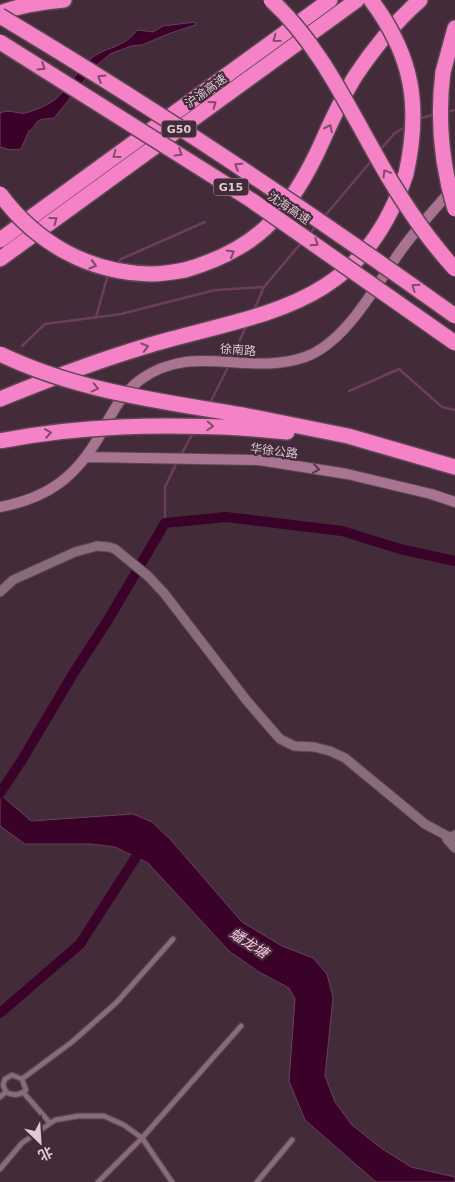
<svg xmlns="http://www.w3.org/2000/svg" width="455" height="1182" font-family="'DejaVu Sans','Noto Sans SC',sans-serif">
	<rect width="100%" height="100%" fill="#442b39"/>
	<path fill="#3a0228" stroke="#6b3f5c" d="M195 22V25L168 34 142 45 131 46 110 54 96 66 54 118C49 119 41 118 37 122 34 125 34 128 29 131L21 149 11 150 0 147V113C11 108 19 116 29 112 38 109 50 104 57 98 69 87 77 71 89 60 105 46 124 49 137 30L153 32 163 26Z
		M0 794 31 821 133 814 152 822 170 839 242 922 282 946 313 958 327 974 333 997 325 1076 335 1102 352 1125 381 1148 411 1167 455 1177V1182H376L305 1120 289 1081 295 999 289 988 259 972 229 951 148 863 115 847 91 844H25L0 826Z"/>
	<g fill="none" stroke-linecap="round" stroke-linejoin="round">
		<path stroke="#6b3f5c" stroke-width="2.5" d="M445 112 455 110
			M419 119 435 114
			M380 150 395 133 407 126
			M324 217 372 160
			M309 234 317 225
			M117 264 121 259 205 222
			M254 310 264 287 302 242
			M96 317 107 278 110 275
			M22 346 45 324 121 314 215 290 263 287
			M231 360 247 324
			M349 391 399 369 442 407 455 410
			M209 405 229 365
			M181 455 194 431
			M165 523V487L177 462"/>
		<path stroke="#3a0228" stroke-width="10" d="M0 793 22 760 73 674 108 620 165 523 226 517 342 531 400 549 455 561
			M0 1013 80 944 143 846"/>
		<g stroke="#5c4753" stroke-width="7">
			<path id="lane" d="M6 1092C13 1096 19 1096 26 1090L22 1079
				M23 1092 50 1123
				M0 1097 6 1092 3 1085 5 1079 12 1075 22 1079 72 1042 117 1002 173 939
				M0 1169 22 1143 55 1120 78 1116H104L124 1125 142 1138 172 1182
				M98 1182 142 1138 241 1026
				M257 1182 292 1140"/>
		</g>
		<g stroke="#5c4753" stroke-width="11">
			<path id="street" d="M0 592 13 580 75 552 97 546 109 547 115 549 148 576 164 593 247 701 280 739 294 746 314 747 330 751 345 758 425 824 449 837
				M455 835 447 839 455 848"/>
		</g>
		<g stroke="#5c4753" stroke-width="12">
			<path id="secondary" d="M87 457 259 460 347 474 431 494 455 502
				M0 507C48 498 76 477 100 435 111 415 121 394 140 380 193 341 248 377 305 357 347 342 377 283 402 249 418 227 436 208 453 188"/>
		</g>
		<g stroke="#5c4753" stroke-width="18">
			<path id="highway" d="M0 13C21 5 42 2 64 0
				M443 72 455 28
				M0 240 330 0
				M0 259 357 0
				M185 270C254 250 286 217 317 153 329 127 340 100 356 75 374 48 395 22 420 0
				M0 399C49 379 99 360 150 345 268 311 361 308 406 174
				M243 415 348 436 455 467
				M242 428 287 432"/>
		</g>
		<use href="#lane" stroke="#896c7c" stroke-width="4.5"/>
		<use href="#street" stroke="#896c7c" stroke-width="9"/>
		<use href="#secondary" stroke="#a97392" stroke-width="10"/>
		<use href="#highway" stroke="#f582c7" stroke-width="15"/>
		<g stroke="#5c4753" stroke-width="18" stroke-linecap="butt">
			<path id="highway-bridge" d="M271 0C316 41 343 97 373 150 396 192 423 234 455 269
				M371 0C413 56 421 106 406 174
				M0 16C156 109 307 210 455 316
				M0 42 251 200 455 343
				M443 72C437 119 441 163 455 209
				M0 194C36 243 89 273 151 274 162 274 174 272 185 270
				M0 354C77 391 160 401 243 415
				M0 441C80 425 161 424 242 428"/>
		</g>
		<use href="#highway-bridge" stroke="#f582c7" stroke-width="15"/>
	</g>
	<defs><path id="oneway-chevron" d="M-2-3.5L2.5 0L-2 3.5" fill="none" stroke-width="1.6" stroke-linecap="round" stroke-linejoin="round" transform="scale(1.25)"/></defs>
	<g stroke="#82496b">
		<use href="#oneway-chevron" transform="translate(276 39) rotate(144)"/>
		<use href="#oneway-chevron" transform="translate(42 67) rotate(32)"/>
		<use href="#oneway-chevron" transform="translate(101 78) rotate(-148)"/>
		<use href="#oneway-chevron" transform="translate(213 104) rotate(-36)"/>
		<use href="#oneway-chevron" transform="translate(329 128) rotate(-65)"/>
		<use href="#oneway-chevron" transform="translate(179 153) rotate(32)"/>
		<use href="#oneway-chevron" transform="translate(116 155) rotate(144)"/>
		<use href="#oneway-chevron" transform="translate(238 166) rotate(-147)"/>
		<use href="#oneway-chevron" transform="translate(386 173) rotate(-121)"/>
		<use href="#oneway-chevron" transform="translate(54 220) rotate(-36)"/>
		<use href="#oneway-chevron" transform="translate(315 243) rotate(34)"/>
		<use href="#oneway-chevron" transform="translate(231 253) rotate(-30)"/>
		<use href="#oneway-chevron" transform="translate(93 265) rotate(16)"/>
		<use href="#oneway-chevron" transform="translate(415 287) rotate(-145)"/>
		<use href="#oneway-chevron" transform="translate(145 347) rotate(-17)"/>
		<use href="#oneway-chevron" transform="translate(95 388) rotate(13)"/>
		<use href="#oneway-chevron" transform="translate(210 426) rotate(3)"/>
		<use href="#oneway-chevron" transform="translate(48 433) rotate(-8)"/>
	</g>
	<use stroke="#58394b" href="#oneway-chevron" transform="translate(316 469) rotate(9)"/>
	<g text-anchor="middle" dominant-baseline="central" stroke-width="4.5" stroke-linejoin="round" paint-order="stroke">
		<g fill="#442b39" stroke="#ae9ca6" stroke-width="1">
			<rect x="161.5" y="120.5" width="35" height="17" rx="4"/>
			<rect x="213.5" y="178.5" width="35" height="17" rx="4"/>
		</g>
		<g font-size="11" font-weight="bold" fill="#dcccd4">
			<text x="179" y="129">G50</text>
			<text x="231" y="187">G15</text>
		</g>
		<g font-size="12" fill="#dcccd4" stroke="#442b39">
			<text transform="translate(206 91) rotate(-36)">沪渝高速</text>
			<text transform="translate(289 208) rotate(34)">沈海高速</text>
			<text transform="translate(238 350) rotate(4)">徐南路</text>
			<text transform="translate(274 451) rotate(7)">华徐公路</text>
		</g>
		<g font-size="14" font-style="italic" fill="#fdc5e4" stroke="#442b39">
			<text transform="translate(249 943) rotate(33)">蟠龙塘</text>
		</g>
	</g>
	<g transform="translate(40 1142) rotate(155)" stroke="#442b39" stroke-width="4" paint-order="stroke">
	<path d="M0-4L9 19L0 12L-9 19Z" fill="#dcccd4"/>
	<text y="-8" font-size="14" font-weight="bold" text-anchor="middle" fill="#dcccd4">北</text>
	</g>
</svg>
